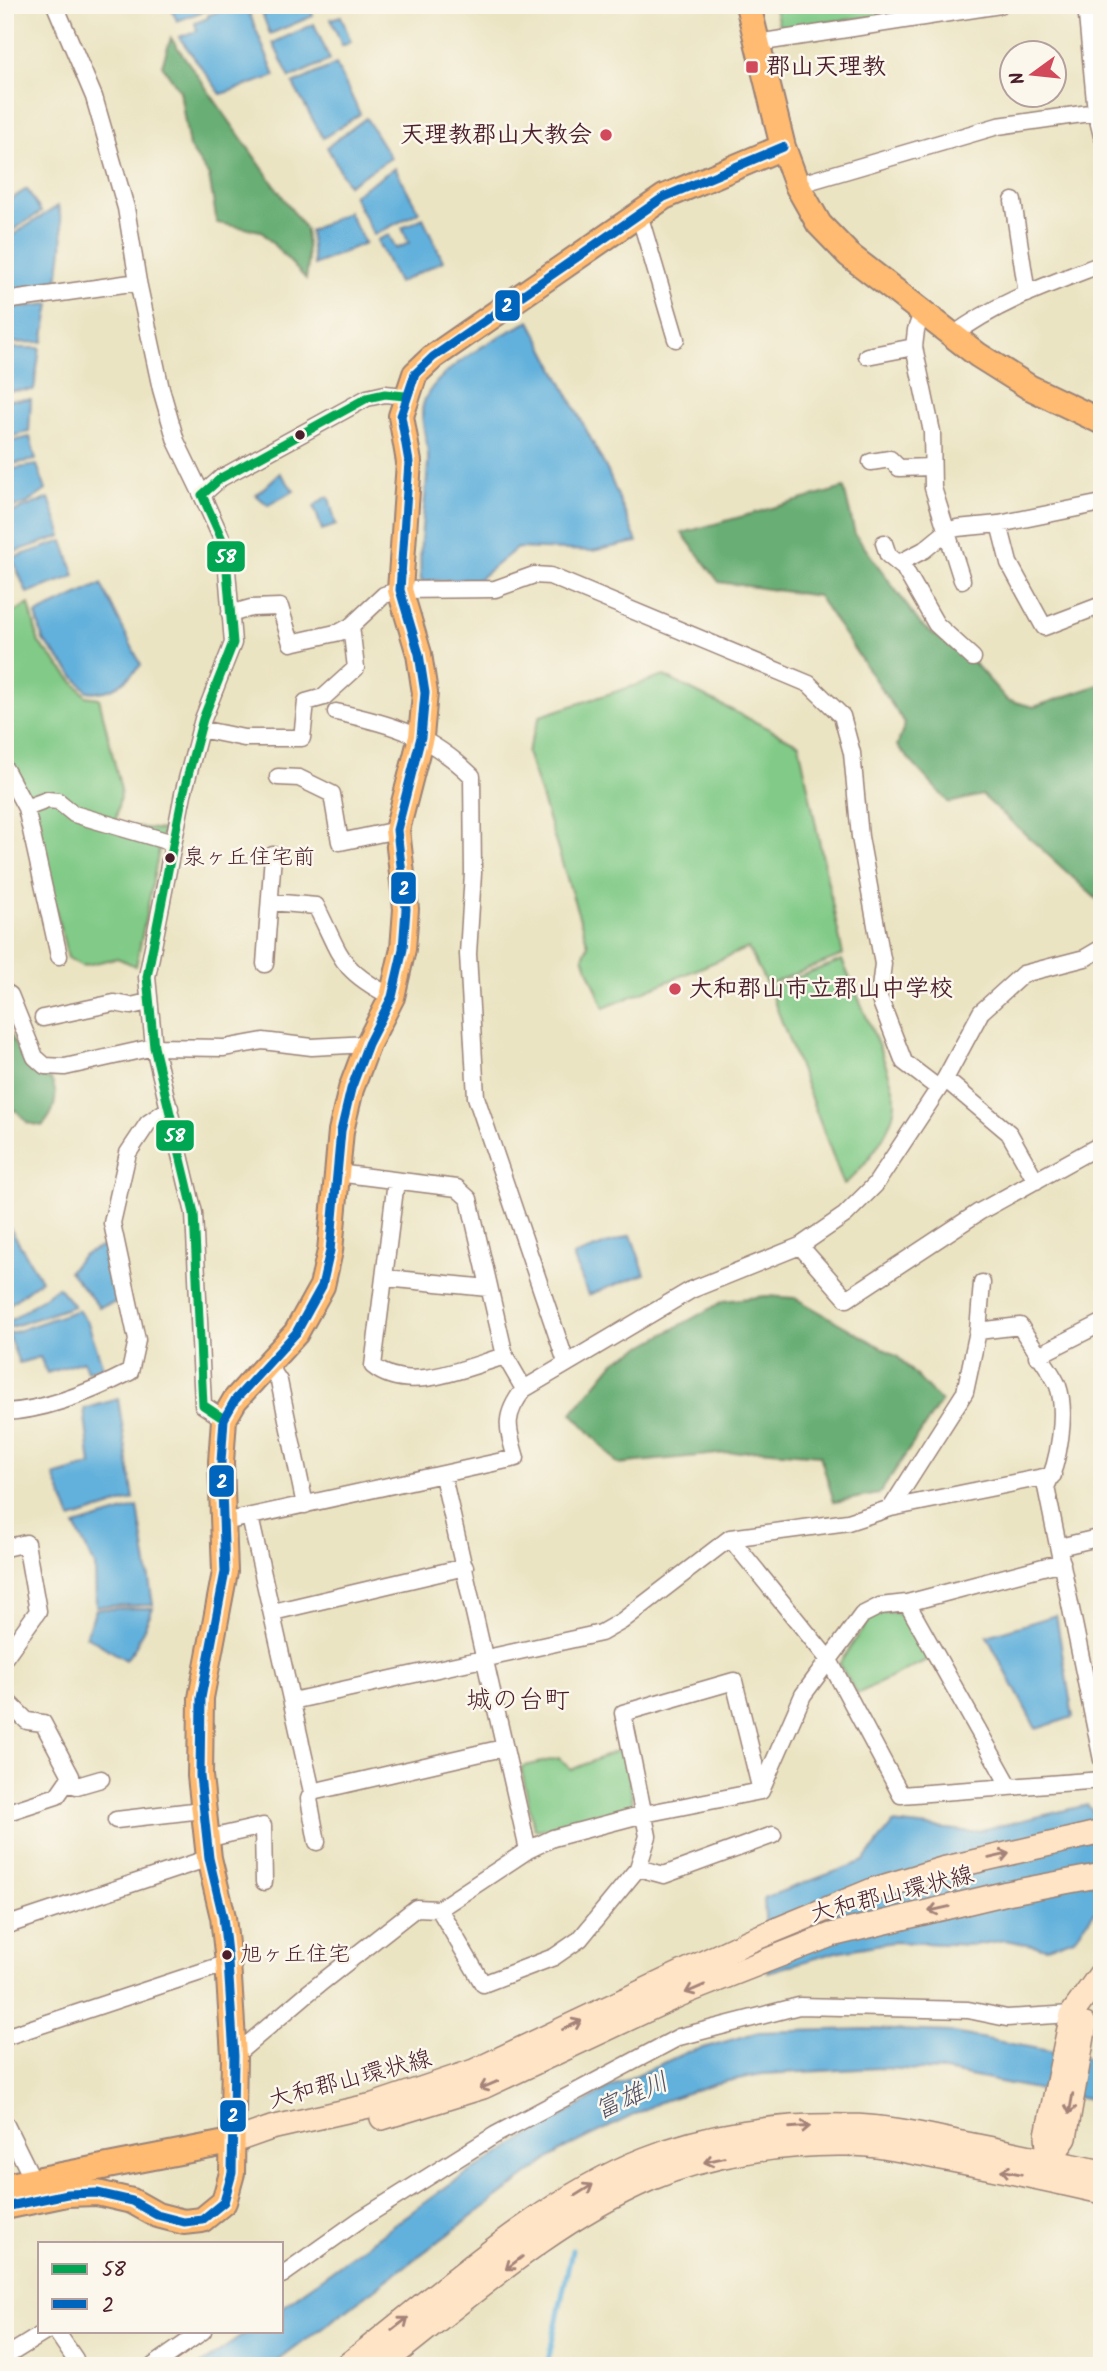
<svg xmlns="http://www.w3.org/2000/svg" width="1107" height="2371" font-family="Kalam,'Klee One',sans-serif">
	<rect width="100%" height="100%" fill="#fbf7ec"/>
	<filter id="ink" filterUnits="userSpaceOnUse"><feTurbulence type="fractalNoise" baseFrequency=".0143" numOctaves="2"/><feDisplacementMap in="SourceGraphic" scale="14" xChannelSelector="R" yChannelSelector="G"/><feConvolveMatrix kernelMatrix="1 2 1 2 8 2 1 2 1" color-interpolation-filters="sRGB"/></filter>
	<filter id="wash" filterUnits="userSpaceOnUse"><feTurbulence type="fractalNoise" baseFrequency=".00686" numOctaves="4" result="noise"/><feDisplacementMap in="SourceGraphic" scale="28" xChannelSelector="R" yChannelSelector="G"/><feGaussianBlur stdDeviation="1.57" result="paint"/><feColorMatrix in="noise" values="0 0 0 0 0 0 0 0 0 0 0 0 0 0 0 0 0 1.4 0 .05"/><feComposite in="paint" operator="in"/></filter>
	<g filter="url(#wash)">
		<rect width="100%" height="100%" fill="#ebe4c3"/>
		<path fill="#81ca87" stroke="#667459" stroke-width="2" d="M774 5H954L780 29Z
			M29 604 39 643 86 696 99 698 121 790 115 825 163 830 136 966 117 958 82 966 68 958 25 789 5 755V617Z
			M664 676 799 744 843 955 767 985 748 948 604 1008 583 957 588 945 527 752 540 716Z
			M842 960C853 987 897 1081 895 1103 893 1132 864 1167 844 1185L769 988Z
			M890 1612 909 1616 931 1658 857 1694 839 1664 873 1614Z
			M626 1747 633 1805 628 1810 538 1830 534 1828 521 1767 559 1758 571 1770Z"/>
		<path fill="#68ae74" stroke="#596650" stroke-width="2" d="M171 38 306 230 308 265 306 279 261 231 217 223 209 176 189 147 180 91 162 65Z
			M844 488 855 534 921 625 976 665 1007 700 1034 707 1102 684V904L982 795 949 803 897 746 905 724 818 596 719 582 682 533Z
			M5 1021C14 1045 25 1073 51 1080 60 1096 54 1114 42 1126L28 1123 16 1110 5 1114Z
			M766 1296 795 1298 898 1357 941 1402 879 1494 834 1502 820 1455 758 1450 618 1464 572 1413 614 1362 724 1301Z"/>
		<path fill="#62b1dc" stroke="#566884" stroke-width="2" d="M170 5H220L177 21Z
			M241 5H246L275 76 221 94 179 37 197 31 195 23 208 18V15Z
			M259 5H310L313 16 270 34Z
			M341 16 351 42 342 46 331 19Z
			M314 24 330 60 290 78 273 43Z
			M336 64 360 114 323 138 293 84Z
			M366 118 391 158 348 185 327 147Z
			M395 168 419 212 374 235 353 195Z
			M27 189 41 212 5 235V203Z
			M58 206C66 234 62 257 56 285L5 290V240Z
			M348 212 365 243 314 265 310 231Z
			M423 218 443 261 398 283 377 240 389 235 396 249 409 243 402 228Z
			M50 304 43 342 5 343V309Z
			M530 321 608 472 637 542 592 551 517 548 479 579 421 581C418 538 426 505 428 463 430 445 419 422 423 405 431 371 501 335 530 321Z
			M5 348H40L34 390 5 391Z
			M31 399 29 432 5 438V400Z
			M30 437 36 460 5 465V443Z
			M37 465 46 490 26 504 5 509V470Z
			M280 473 294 491 268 505 256 495Z
			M326 497 329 498 336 525 322 530 314 506Z
			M49 498 62 536 8 554 5 515Z
			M63 541 75 576 27 593 12 558Z
			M101 584 141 665C126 681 111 696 87 691L43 640 36 614Z
			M8 1225 41 1280 5 1308V1227Z
			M631 1235 645 1274 588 1295 573 1256Z
			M106 1245 118 1302 99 1307 69 1271 83 1255Z
			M58 1287 74 1306 5 1329 6 1324Z
			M78 1310 88 1323 103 1367 87 1371 83 1361 47 1373 40 1357 19 1363 8 1334Z
			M118 1399 134 1499 71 1519 54 1476 91 1465 84 1409Z
			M138 1507 153 1605 96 1606 95 1566 75 1526Z
			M153 1608 136 1646 126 1660 86 1636 96 1609Z
			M1056 1615 1073 1717 1036 1729 987 1636Z
			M1087 1805 1102 1822V1903L1074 1938 1047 1948 1005 1940 974 1945 893 1942 836 1952 768 1972 764 1898 864 1861 893 1823 973 1832Z
			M866 2029 949 2032 1102 2061V2102L944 2071 880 2068 762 2074 713 2084 660 2102 560 2151 271 2366H199L249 2331H282V2307L450 2184 611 2087 685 2053 759 2032Z"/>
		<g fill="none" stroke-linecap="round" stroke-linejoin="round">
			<path stroke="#62b1dc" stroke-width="5" d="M547 2366 572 2250"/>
		</g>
	</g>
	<g filter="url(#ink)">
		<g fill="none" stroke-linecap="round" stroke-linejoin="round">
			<g stroke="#9a8277" stroke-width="19">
				<path id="street" d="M55 5 94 97 126 208 138 282 161 389 176 441 202 495
					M1086 5 1096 112 1102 136
					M757 43 1000 5
					M797 185 998 126 1096 112
					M1013 201 1027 294
					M639 214 676 339
					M5 301 138 282
					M922 313 916 330 914 347 932 432 933 488 962 580
					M952 336C997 302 1050 284 1102 264
					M867 356 914 347
					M871 462 890 459 899 468 932 467
					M999 524 1009 563 1044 627 1102 605
					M884 543 888 555 904 568 936 624 973 658
					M899 563 924 550 946 532 957 528 999 524 1102 503
					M230 614 251 608 280 607 291 643 340 632 351 626 384 595 400 590 495 589 534 575 550 576 809 684 842 716 852 753 860 837 883 964 879 997 904 1062 938 1088
					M336 712C392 724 430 735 472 776L473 873 468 954 476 1097 566 1362
					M200 729 244 738H302L306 702 324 697 356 668 351 626
					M5 769 26 808 47 800 58 801 74 814 173 843
					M278 777 299 778 332 794 340 842 397 830
					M26 808 59 956
					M271 902 316 906C342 957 338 969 392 997
					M265 964 273 855
					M5 992 10 995 35 1057 45 1066 65 1067 154 1047 224 1048 263 1041 312 1047 368 1044
					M43 1018 114 1003 131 1006 148 1002
					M945 1079 1009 1133 1036 1181
					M337 1173 457 1188 469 1199 505 1356 524 1389
					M396 1181 373 1366C409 1395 466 1367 505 1356
					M800 1246 847 1299 979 1212 1102 1144
					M386 1278 488 1288
					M978 1331 1020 1326C1029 1342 1052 1371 1058 1386 1067 1412 1059 1463 1046 1487L1102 1760
					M1037 1356 1102 1323
					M268 1364 279 1381 305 1505
					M5 1412C47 1410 93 1391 130 1372L137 1340 112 1223 128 1153 148 1123 170 1108
					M224 1419 203 1405 194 1213 154 1047 147 977 183 794 203 719 233 643 225 546 202 495 221 478 367 398 385 394 405 396
					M443 1476 528 1850
					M891 1508 965 1392 978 1331 982 1283
					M250 1517 312 1792 503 1748
					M224 1522 516 1458C507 1427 503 1416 524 1389L691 1290 800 1246 845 1215 875 1185 945 1079 981 1012 1023 974 1085 958 1102 948
					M730 1538 829 1660 901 1795 1102 1780
					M1059 1547 1102 1537
					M5 1548 26 1543 38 1611 5 1657
					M907 1603 1010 1787
					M273 1612 465 1567
					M5 1699 27 1721 43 1723 71 1776 57 1796 5 1813
					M292 1701 601 1633 622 1621 730 1538 848 1522 891 1508 1053 1475
					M66 1783 77 1786 101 1779
					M312 1792 309 1799 317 1842
					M116 1820 202 1810
					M206 1839 263 1826 264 1882
					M638 1868 664 1875 773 1835
					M439 1909 483 1984 554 1957 580 1939 638 1868 648 1836 623 1713 734 1681 761 1791
					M5 1926 209 1858
					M5 2037 228 1963
					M234 2056 308 1993 416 1908 439 1909 528 1850 553 1838 644 1814 761 1791 803 1695 862 1615 880 1606 907 1603 1062 1562
					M5 2123 33 2180
					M282 2275 361 2219 495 2135 679 2037 799 2006 968 2010 1007 2018 1072 2014
					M56 2331 75 2359
					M5 2357 47 2331
					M153 2366 203 2331"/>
			</g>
			<g stroke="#9a8277" stroke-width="26">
				<path id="secondary" d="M382 2118 483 2087 679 1995 831 1935 1007 1893 1102 1875
					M231 2142 271 2128 373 2105 474 2071 749 1941 875 1889 942 1869 1102 1832
					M1049 2160 1065 2138 1085 2025
					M1046 2174 1049 2160 1047 2135 1072 2014 1102 1972
					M346 2366C435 2297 542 2199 645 2159 708 2134 780 2124 847 2126 886 2126 924 2135 962 2143 1009 2152 1055 2162 1102 2172
					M380 2366C466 2300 550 2222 650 2179 709 2154 782 2143 847 2144 880 2144 914 2153 946 2159 998 2169 1050 2180 1102 2192"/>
			</g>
			<g stroke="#9a8277" stroke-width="28">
				<path id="primary" d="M748 5 783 147 797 185 819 224 849 255 978 355 1029 387 1102 422
					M5 2186 231 2142
					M5 2207 67 2194 97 2193 132 2201 157 2215 184 2222 202 2220 224 2202 232 2173 234 2056 228 1962 223 1917 209 1858 200 1776 201 1698 225 1572 221 1462 224 1419 235 1400 296 1333 322 1286 330 1251 341 1131 351 1089 368 1044 392 997 403 949 406 909 397 830 421 737 425 693 419 654 400 590 409 462 401 416 415 374 433 357 664 197 783 147"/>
			</g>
			<use href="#street" stroke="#fff" stroke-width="16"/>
			<use href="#secondary" stroke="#ffe4c6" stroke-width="23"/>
			<use href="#primary" stroke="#febb71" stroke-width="24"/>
			<g stroke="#fbf7ec" stroke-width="14">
				<path id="bus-1" d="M224 1419 203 1405 194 1213 154 1047 147 977 183 794 203 719 233 643 225 546 202 495 221 478 367 398 385 394 405 396"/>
			</g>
			<g stroke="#fbf7ec" stroke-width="14">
				<path id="bus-2" d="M5 2207 67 2194 97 2193 132 2201 157 2215 184 2222 202 2220 224 2202 232 2173 234 2056 228 1962 223 1917 209 1858 200 1776 201 1698 225 1572 221 1462 224 1419 235 1400 296 1333 322 1286 330 1251 341 1131 351 1089 368 1044 392 997 403 949 406 909 397 830 421 737 425 693 419 654 400 590 409 462 401 416 415 374 433 357 664 197 783 147"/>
			</g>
			<use href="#bus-1" stroke="#00a651" stroke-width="9"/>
			<use href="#bus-2" stroke="#0065bd" stroke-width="9"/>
		</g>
		<defs><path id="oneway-shaft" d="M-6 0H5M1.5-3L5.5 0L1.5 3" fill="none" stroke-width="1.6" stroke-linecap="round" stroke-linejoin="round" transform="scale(1.75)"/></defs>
		<g stroke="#a48278">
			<use href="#oneway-shaft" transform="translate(999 1856) rotate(-13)"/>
			<use href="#oneway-shaft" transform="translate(939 1909) rotate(167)"/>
			<use href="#oneway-shaft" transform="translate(695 1989) rotate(157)"/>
			<use href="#oneway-shaft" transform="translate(572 2025) rotate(-25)"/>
			<use href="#oneway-shaft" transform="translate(489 2085) rotate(157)"/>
			<use href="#oneway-shaft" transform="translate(1071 2104) rotate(100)"/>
			<use href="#oneway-shaft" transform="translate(800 2127) rotate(-4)"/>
			<use href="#oneway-shaft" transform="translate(714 2160) rotate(167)"/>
			<use href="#oneway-shaft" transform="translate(1011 2172) rotate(-169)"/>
			<use href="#oneway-shaft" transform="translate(584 2190) rotate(-32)"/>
			<use href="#oneway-shaft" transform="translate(514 2263) rotate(143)"/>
			<use href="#oneway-shaft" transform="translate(400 2324) rotate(-38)"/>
		</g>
	</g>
	<g fill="#d1495b" stroke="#fbf7ec" stroke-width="2.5">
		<rect x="745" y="60" width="14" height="14" rx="3.5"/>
		<circle cx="606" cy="135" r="7"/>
		<circle cx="675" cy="989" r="7"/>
	</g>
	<g fill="#4a1f2b" stroke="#fbf7ec" stroke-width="2.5">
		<circle cx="300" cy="435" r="6"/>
		<circle cx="170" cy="858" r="6"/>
		<circle cx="227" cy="1955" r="6"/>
	</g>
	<g text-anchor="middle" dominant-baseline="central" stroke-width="5" stroke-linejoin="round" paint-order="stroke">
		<g font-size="22" fill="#4a1f2b" stroke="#fbf7ec" text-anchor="start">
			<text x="183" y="858">泉ヶ丘住宅前</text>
			<text x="240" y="1955">旭ヶ丘住宅</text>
		</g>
		<g font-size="24" font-weight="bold" fill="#4a1f2b" stroke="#fbf7ec" text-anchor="start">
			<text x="766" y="67">郡山天理教</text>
			<text x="592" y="135" text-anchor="end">天理教郡山大教会</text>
			<text x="689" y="989">大和郡山市立郡山中学校</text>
		</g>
		<g font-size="24" fill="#4a1f2b" stroke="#fbf7ec">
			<text transform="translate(892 1895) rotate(-14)">大和郡山環状線</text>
			<text transform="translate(350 2080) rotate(-15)">大和郡山環状線</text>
		</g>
		<g font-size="26" fill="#4a1f2b" stroke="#fbf7ec">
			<text x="518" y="1701">城の台町</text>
		</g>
		<g font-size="26" font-style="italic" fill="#525269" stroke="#fbf7ec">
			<text transform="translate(632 2097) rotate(-24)">富雄川</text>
		</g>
	</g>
	<g stroke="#fbf7ec" stroke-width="2.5">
		<rect x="494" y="289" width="27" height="33" rx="7" fill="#0065bd"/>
		<rect x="206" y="540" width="40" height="33" rx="7" fill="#00a651"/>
		<rect x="390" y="871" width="27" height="34" rx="7" fill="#0065bd"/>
		<rect x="155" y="1119" width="40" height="33" rx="7" fill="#00a651"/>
		<rect x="208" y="1464" width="27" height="34" rx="7" fill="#0065bd"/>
		<rect x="219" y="2099" width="28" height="34" rx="7" fill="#0065bd"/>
	</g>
	<g font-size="19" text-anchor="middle" font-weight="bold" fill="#fff">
		<text x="507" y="312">2</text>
		<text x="226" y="563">58</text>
		<text x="404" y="895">2</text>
		<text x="175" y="1142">58</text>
		<text x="222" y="1488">2</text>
		<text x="233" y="2122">2</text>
	</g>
	<rect width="1107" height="2371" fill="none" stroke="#fbf7ec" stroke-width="28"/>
	<rect x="38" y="2242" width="245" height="91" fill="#fbf7ec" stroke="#b4a19f" stroke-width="2"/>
	<rect x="52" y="2264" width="35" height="10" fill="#00a651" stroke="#b4a19f" stroke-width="2"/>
	<text x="102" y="2276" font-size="21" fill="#4a1f2b">58</text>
	<rect x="52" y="2299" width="35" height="10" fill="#0065bd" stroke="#b4a19f" stroke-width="2"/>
	<text x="102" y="2312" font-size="21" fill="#4a1f2b">2</text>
	<g transform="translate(1033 74) rotate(255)"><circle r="33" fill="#fbf7ec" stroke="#b4a19f" stroke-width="2"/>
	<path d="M0-5L12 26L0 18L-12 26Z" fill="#d1495b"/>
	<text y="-10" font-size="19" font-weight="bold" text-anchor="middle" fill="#4a1f2b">N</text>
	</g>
</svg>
